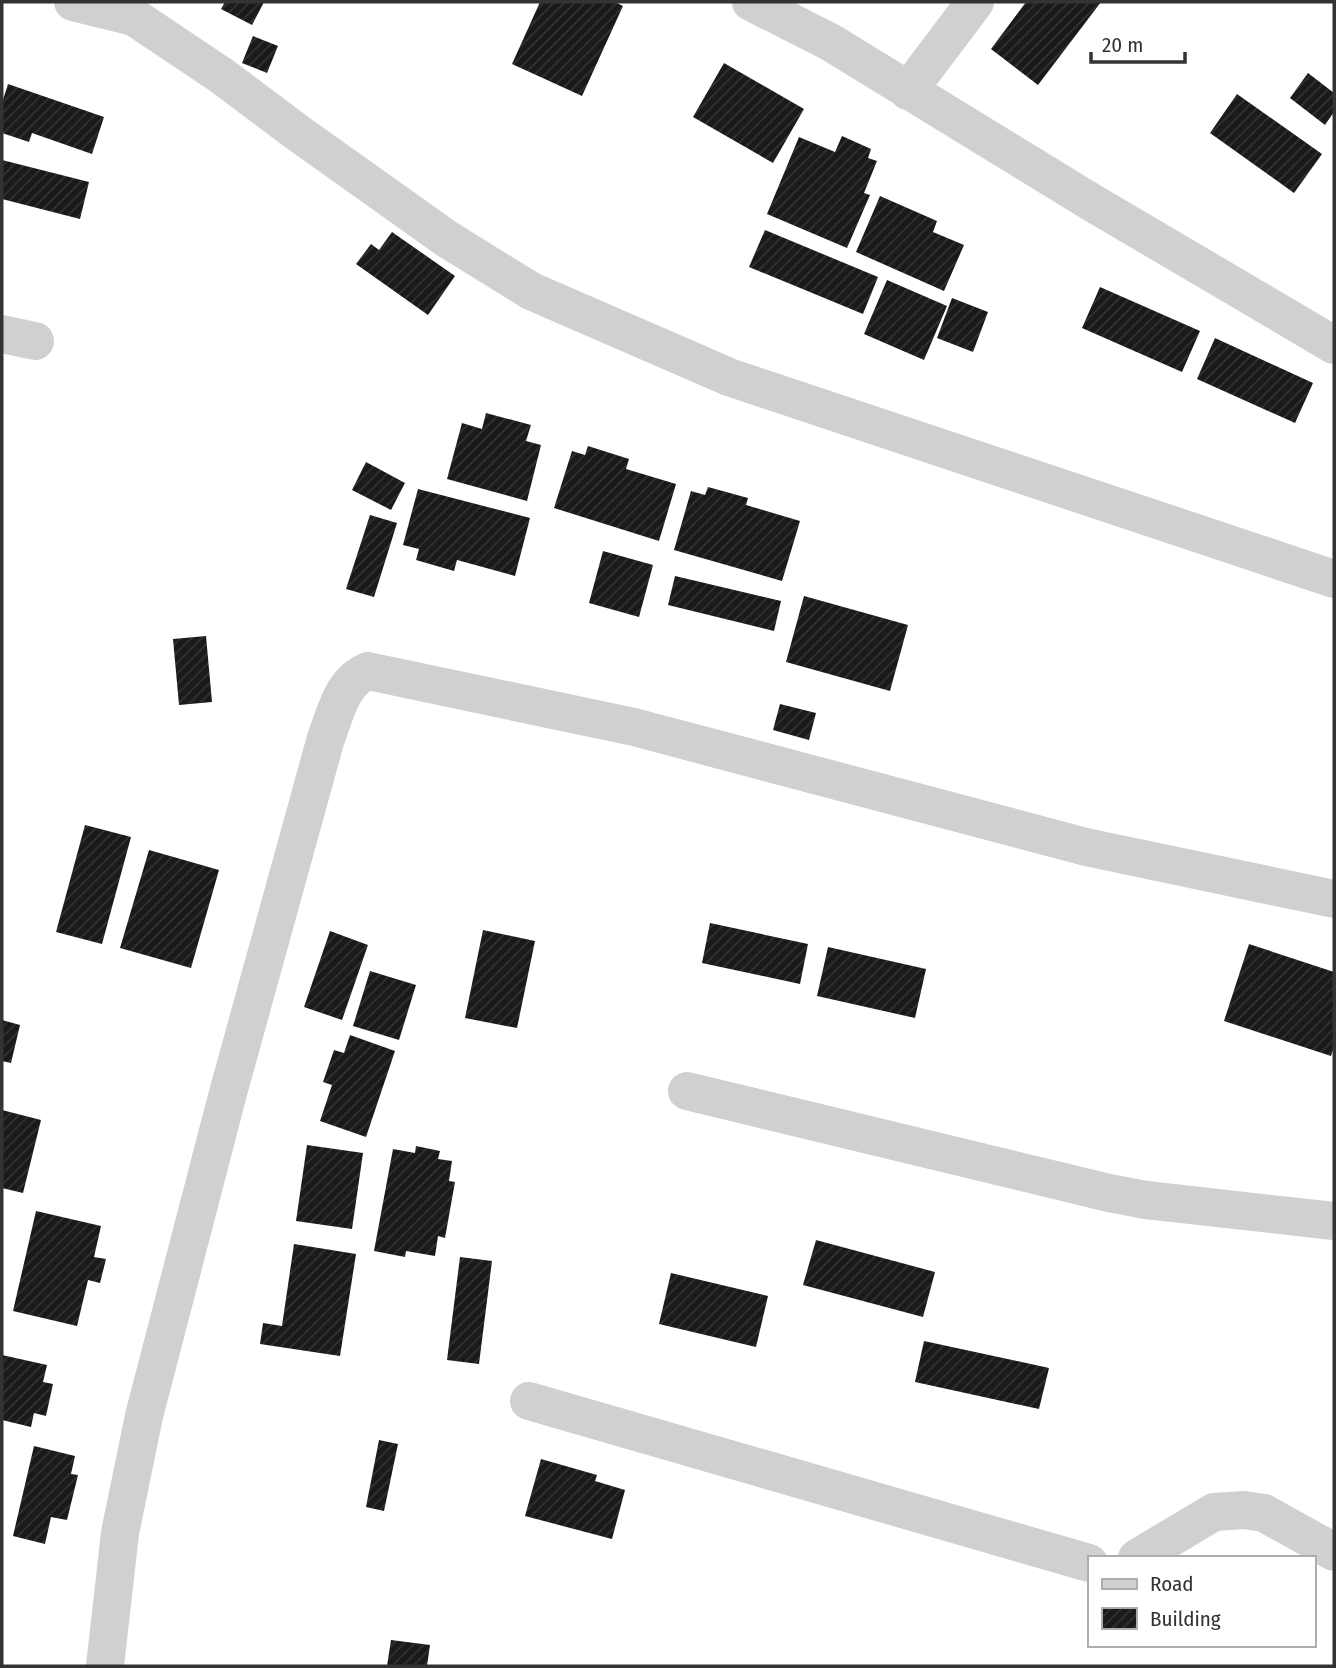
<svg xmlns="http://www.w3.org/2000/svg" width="1336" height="1668" font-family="'Fira Sans Condensed',sans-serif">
	<defs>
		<pattern id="building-hatch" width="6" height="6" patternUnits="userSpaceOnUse" patternTransform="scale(1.75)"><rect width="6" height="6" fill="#1a1a1a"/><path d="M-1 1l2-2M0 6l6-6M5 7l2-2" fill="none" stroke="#333"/></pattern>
	</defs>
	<rect width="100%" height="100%" fill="#fff"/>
	<path fill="url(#building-hatch)" d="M225 2H264L252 25 221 9Z
		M540 2H615L623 6 582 96 512 64Z
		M1026 2H1101L1038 85 991 49Z
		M253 36 278 46 267 73 242 63Z
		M724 63 804 109 773 163 693 117Z
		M1308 73 1334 93V112L1325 125 1290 98Z
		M8 84 104 117 92 154 32 133 29 142 2 133V103Z
		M1237 94 1322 154 1294 193 1210 133Z
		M842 136 871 149 868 158 877 161 864 193 870 195 847 248 767 214 799 137 835 152Z
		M2 160 89 182 80 219 2 199Z
		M880 196 937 221 933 232 964 245 944 291 856 252Z
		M765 230 878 277 863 314 749 267Z
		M392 232 455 276 428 315 356 264 371 244 379 250Z
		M887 280 947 306 924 360 864 334Z
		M1100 287 1200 331 1182 372 1082 328Z
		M952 298 988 312 973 352 937 338Z
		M1215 338 1313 383 1295 423 1197 379Z
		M486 413 531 425 526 441 541 445 527 501 447 479 462 423 482 429Z
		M588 446 629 459 626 469 676 484 659 541 554 508 572 451 585 455Z
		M366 462 405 483 391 510 352 490Z
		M708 487 748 498 746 505 800 521 782 581 674 550 691 491 705 495Z
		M418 489 530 518 515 576 457 560 454 571 416 560 419 549 403 545Z
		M370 515 397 523 374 597 346 589Z
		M603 551 653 565 639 617 589 603Z
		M675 576 781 601 774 631 668 605Z
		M804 596 908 625 890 691 786 662Z
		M206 636 212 702 179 705 173 639Z
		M780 704 816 713 809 740 773 730Z
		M85 825 131 837 102 944 56 932Z
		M149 850 219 870 191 968 120 948Z
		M710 923 808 944 800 984 702 963Z
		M483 930 535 941 517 1028 465 1018Z
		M330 931 368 945 342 1020 304 1007Z
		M1249 944 1334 972V1047L1331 1056 1224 1021Z
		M828 947 926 969 915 1018 817 996Z
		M370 971 416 985 399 1040 353 1026Z
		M2 1020 20 1025 11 1063 2 1061Z
		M350 1035 395 1051 366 1137 320 1121 332 1085 323 1082 334 1050 344 1053Z
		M2 1110 41 1120 23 1193 2 1188Z
		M307 1145 363 1153 352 1229 296 1221Z
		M416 1146 440 1151 438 1159 452 1161 449 1181 455 1182 445 1238 438 1236 435 1256 406 1251 405 1257 374 1251 393 1149 415 1153Z
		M36 1211 101 1226 94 1257 106 1259 100 1283 88 1280 77 1326 13 1311Z
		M816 1240 935 1272 923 1317 803 1285Z
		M294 1244 356 1254 340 1356 260 1344 263 1323 282 1326Z
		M460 1257 492 1261 479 1364 447 1360Z
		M671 1273 768 1296 756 1347 659 1324Z
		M924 1341 1049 1368 1039 1409 915 1382Z
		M2 1355 47 1365 43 1382 53 1384 46 1416 34 1413 31 1427 2 1420Z
		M379 1440 398 1444 384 1511 366 1507Z
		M34 1446 75 1456 71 1474 78 1475 67 1520 51 1517 45 1544 13 1536Z
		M541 1459 597 1475 595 1481 625 1490 612 1539 525 1516Z
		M391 1640 430 1645 427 1666H387Z"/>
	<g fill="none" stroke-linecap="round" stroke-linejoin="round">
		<path stroke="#d0d0d0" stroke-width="38" d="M73 2 134 17 222 76 298 133 447 239 531 291 729 377 1334 579
			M751 2 830 42 1091 202 1334 345
			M908 91 975 2
			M2 334 35 341
			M687 1091 1109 1193 1146 1200 1334 1221
			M529 1401 1089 1563
			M1137 1558 1214 1512 1244 1510 1264 1513 1334 1552
			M105 1666 120 1533 144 1416 228 1093 326 738C336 713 341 682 368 671L634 727 1086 847 1334 899"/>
	</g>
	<rect width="1336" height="1668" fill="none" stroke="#333333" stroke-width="7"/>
	<rect x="1088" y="1556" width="228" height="91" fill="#ffffff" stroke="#adadad" stroke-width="2"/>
	<rect x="1102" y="1579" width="35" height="10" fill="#d0d0d0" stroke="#adadad" stroke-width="2"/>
	<text x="1150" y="1591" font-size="21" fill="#333333">Road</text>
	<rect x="1102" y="1608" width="35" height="21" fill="url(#building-hatch)" stroke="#adadad" stroke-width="2"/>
	<text x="1150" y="1626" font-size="21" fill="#333333">Building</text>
	<path d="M1091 52v10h94v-10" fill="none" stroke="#333333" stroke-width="3.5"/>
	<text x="1102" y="52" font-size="21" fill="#333333" stroke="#ffffff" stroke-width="5" paint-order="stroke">20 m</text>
</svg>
